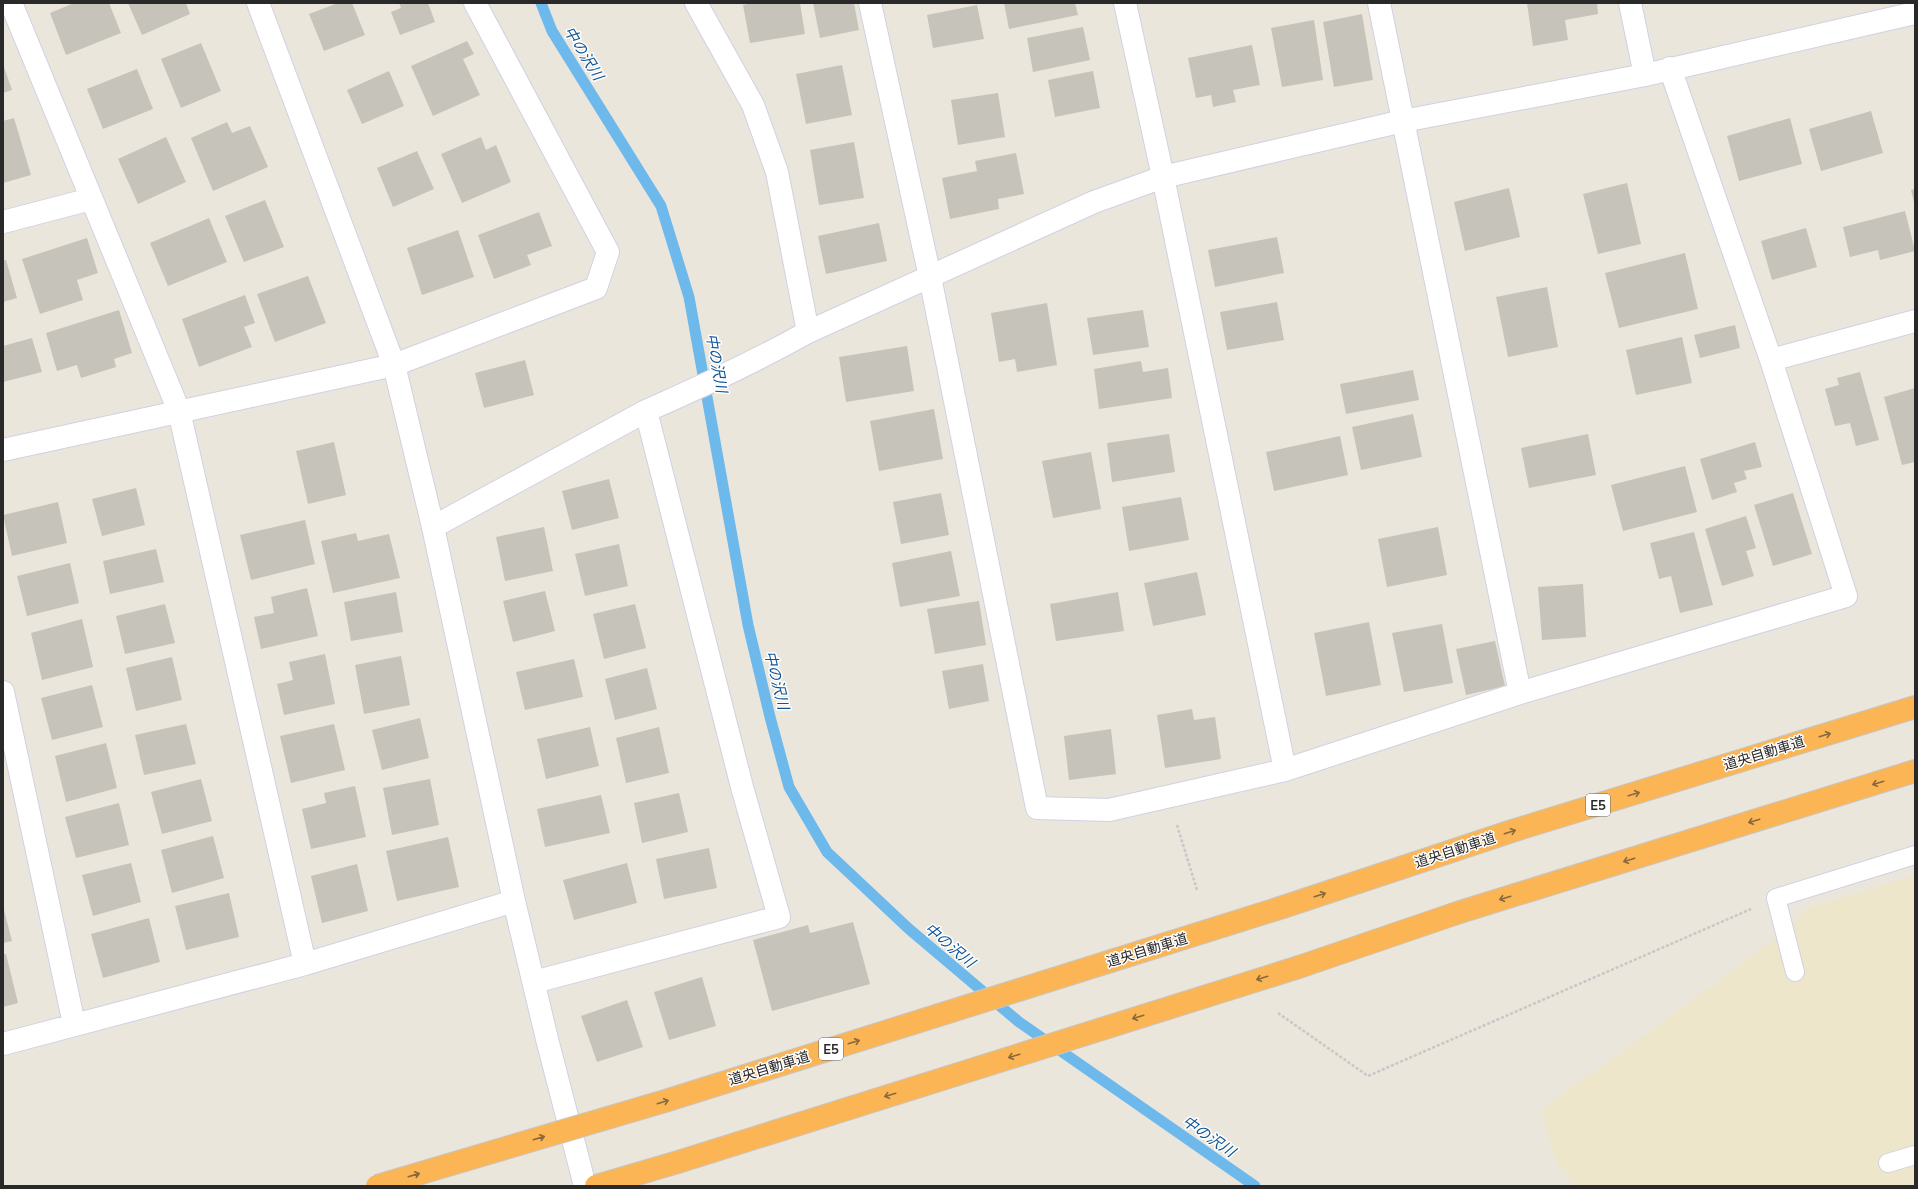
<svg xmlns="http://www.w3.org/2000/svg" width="1918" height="1189" font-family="Mulish,'Noto Sans JP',sans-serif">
	<rect width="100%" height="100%" fill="#ebe6db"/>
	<path fill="#ede6ca" d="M1915 875V1186H1577L1557 1164 1541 1110 1660 1024 1787 930 1806 909Z"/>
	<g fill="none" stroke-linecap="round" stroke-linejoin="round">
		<path stroke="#6eb9ec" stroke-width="11" d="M541 3 552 31 661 206 689 297 748 625 770 717 789 787 827 852 909 929 1019 1022 1255 1186"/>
	</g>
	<path fill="#c6c3ba" d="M74 3H109L121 33 66 55 50 13Z
		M128 3H186L190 14 142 35Z
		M338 3H352L365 35 324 51 309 14Z
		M399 3H428L435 22 400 35 391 12 401 8Z
		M752 3H800L805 34 750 43 743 5Z
		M813 3H854L859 30 820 38Z
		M1004 3H1075L1078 15 1009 29Z
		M1527 3H1597L1598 14 1565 20 1568 40 1533 46Z
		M977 5 984 39 933 48 927 15Z
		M1362 14 1373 80 1334 87 1323 22Z
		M1314 20 1323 80 1282 87 1271 28Z
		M1083 27 1090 60 1033 72 1027 38Z
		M467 41 474 54 463 59 480 95 433 116 411 66Z
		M201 43 221 91 181 108 161 59Z
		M1252 45 1260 85 1233 90 1236 102 1213 107 1211 95 1196 98 1188 58Z
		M3 64 12 90 3 93Z
		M842 65 852 115 806 124 796 74Z
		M137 69 153 109 103 129 87 89Z
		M389 71 404 106 362 124 347 90Z
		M1093 71 1100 108 1055 117 1048 80Z
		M998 93 1005 137 958 145 951 100Z
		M1871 111 1883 153 1821 171 1809 129Z
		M14 118 31 175 3 183V121Z
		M1790 118 1802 164 1739 181 1727 136Z
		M227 122 232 133 250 126 268 167 213 191 191 138Z
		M166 137 186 182 138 204 118 159Z
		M481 137 486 150 496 145 511 182 462 203 441 154Z
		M854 142 864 198 819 205 810 150Z
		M417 151 434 189 393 207 377 168Z
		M1016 153 1024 194 998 199 999 209 950 219 942 178 977 171 975 161Z
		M1627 183 1641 244 1598 254 1583 194Z
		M1509 188 1520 237 1465 251 1454 202Z
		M1915 189V202H1914L1911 190Z
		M265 200 284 247 244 262 225 216Z
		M1905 211 1915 251 1880 260 1878 250 1850 257 1843 227Z
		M539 212 552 246 527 255 531 265 494 279 478 235Z
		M209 218 227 262 168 286 150 243Z
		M879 223 887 261 826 274 818 236Z
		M1806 228 1817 267 1772 280 1761 241Z
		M458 230 474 277 422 295 407 248Z
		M1277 237 1284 273 1215 287 1208 250Z
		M87 238 98 273 77 280 83 300 40 314 22 259Z
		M1685 253 1698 309 1619 328 1605 273Z
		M3 260H6L17 298 3 302Z
		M308 276 326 323 275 342 257 294Z
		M1547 287 1558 347 1508 357 1496 297Z
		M245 295 255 323 244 327 252 347 199 367 182 319Z
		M1277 302 1284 340 1227 350 1220 312Z
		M1047 303 1057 365 1017 372 1015 359 999 362 991 313Z
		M119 310 132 353 114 359 116 367 81 378 77 365 57 371 46 333Z
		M1143 310 1149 347 1093 355 1087 318Z
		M1735 325 1740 348 1700 358 1694 335Z
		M1682 337 1692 383 1636 395 1626 350Z
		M32 338 42 372 3 382V346Z
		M907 346 914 391 846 402 839 357Z
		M525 360 534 395 484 408 475 373Z
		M1141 361 1143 372 1168 368 1172 398 1099 409 1094 369Z
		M1413 370 1419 400 1346 414 1340 384Z
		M1860 372 1879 440 1856 446 1850 423 1835 426 1825 389 1839 385 1837 378Z
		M1915 388V462L1902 465 1884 397Z
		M934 409 943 459 879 471 870 421Z
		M1413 414 1422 457 1361 470 1352 427Z
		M1169 434 1175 472 1112 482 1107 443Z
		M1588 434 1596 475 1529 488 1521 448Z
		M1340 436 1348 475 1274 491 1266 452Z
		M334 442 346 495 308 504 296 451Z
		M1755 442 1762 467 1744 471 1747 479 1734 483 1737 492 1712 500 1700 459Z
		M1091 452 1101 509 1053 518 1042 461Z
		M1685 466 1697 512 1623 531 1611 485Z
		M609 479 619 518 572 530 562 491Z
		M136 488 145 525 102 536 92 499Z
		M941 493 949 535 901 544 893 502Z
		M1793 493 1812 554 1773 566 1754 505Z
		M1181 497 1189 540 1129 551 1122 507Z
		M58 502 67 543 12 556 3 515Z
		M1746 516 1756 548 1746 551 1754 576 1722 586 1705 529Z
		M305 520 315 564 251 580 240 535Z
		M544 527 553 571 505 581 496 537Z
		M1438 527 1447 575 1387 587 1378 539Z
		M1694 532 1713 605 1680 613 1671 576 1659 579 1650 543Z
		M356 533 358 541 389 534 400 578 333 593 321 541Z
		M619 544 628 586 585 596 575 554Z
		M156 549 164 582 110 594 103 561Z
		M951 551 960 596 900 607 892 563Z
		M70 563 79 603 27 616 17 576Z
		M1197 572 1206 615 1153 626 1144 583Z
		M1583 584 1586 637 1542 640 1538 587Z
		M307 588 318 636 261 649 254 617 274 613 271 597Z
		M545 591 555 631 513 642 503 601Z
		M396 592 403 632 351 641 344 602Z
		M1118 592 1124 631 1056 641 1050 604Z
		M979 601 986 645 935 654 927 609Z
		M165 604 175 643 125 654 116 616Z
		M635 604 646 648 604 659 593 614Z
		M82 619 93 667 42 680 31 633Z
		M1369 622 1381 685 1326 696 1314 633Z
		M1442 624 1453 683 1404 692 1392 633Z
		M1495 641 1505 686 1466 695 1456 649Z
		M325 654 335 704 284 715 277 684 293 680 289 662Z
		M401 656 410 705 364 714 355 665Z
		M172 657 182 700 136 711 126 668Z
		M574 659 583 697 525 710 516 672Z
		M983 664 989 701 949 709 942 671Z
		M647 668 657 709 615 720 605 679Z
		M92 685 103 727 52 740 41 698Z
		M1192 709 1194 720 1215 717 1221 759 1165 768 1157 715Z
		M420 718 429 758 382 770 372 730Z
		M186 724 196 764 144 775 135 735Z
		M334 724 345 770 291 783 280 736Z
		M590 727 599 766 546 779 537 739Z
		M659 727 669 773 626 783 616 738Z
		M1111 729 1116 774 1069 780 1064 736Z
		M106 743 117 788 66 802 55 756Z
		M201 779 212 821 162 834 151 792Z
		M430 779 439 825 392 835 383 788Z
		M355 786 366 837 311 849 302 809 326 803 324 793Z
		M679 793 688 832 642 843 634 803Z
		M601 795 610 833 545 847 537 809Z
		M119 803 129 845 76 858 65 817Z
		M213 836 224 878 172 893 161 850Z
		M448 837 459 887 397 901 386 851Z
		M709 848 717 888 664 899 656 859Z
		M131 863 141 902 93 916 82 875Z
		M627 863 637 903 574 920 563 880Z
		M357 864 368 911 322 923 311 876Z
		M229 893 239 937 186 950 175 906Z
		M3 906 12 941 3 943Z
		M149 918 160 962 103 978 91 934Z
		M853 922 870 984 772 1011 753 940 808 925 810 933Z
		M3 954H6L18 1003 3 1007Z
		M702 977 716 1026 669 1040 654 992Z
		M627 1000 643 1047 597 1062 581 1016Z"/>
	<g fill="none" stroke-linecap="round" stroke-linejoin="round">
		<g stroke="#d0d1e2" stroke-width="20">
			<path id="lane" d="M1795 972 1776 898 1915 855
				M1888 1163 1915 1155"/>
		</g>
		<g stroke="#d0d1e2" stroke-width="24">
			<path id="street" d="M11 3 179 411 305 964
				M696 3 753 105 777 172 808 332
				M870 3 930 277 1037 808 1109 810 1285 770 1520 693 1846 596 1771 360 1670 68
				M1125 3 1163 177 1285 770
				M1379 3 1520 693
				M1630 3 1645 75
				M3 222 91 199
				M1771 360 1915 321
				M3 450 394 365 596 288 608 252 475 3
				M433 527 646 411C701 387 756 361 808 332L1094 202 1163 177 1403 121 1645 75 1915 13
				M3 692 74 1024
				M534 982 779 917 742 787 646 411
				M3 1044 305 964 514 901"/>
		</g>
		<g stroke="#d0d1e2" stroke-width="24">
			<path id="secondary" d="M258 3 394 365 433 527 514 901 547 1039 585 1186"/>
		</g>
		<g stroke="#c7c7c7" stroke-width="24">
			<path id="highway" d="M1283 907 1512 831 1915 707
				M1299 967 1460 912 1915 771"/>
		</g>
		<path stroke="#c7c7c7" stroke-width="2.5" stroke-dasharray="3 2" stroke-linecap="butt" d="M1177 825 1197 890
			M1278 1013 1368 1076 1751 909"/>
		<use href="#lane" stroke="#fff" stroke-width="18"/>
		<use href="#street" stroke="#fff" stroke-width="22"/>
		<use href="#secondary" stroke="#fff" stroke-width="22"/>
		<use href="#highway" stroke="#fbb555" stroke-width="22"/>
		<g stroke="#c7c7c7" stroke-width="24" stroke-linecap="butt">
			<path id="highway-bridge" d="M377 1186 665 1101 1283 907
				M596 1186 678 1162 1299 967"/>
		</g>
		<use href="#highway-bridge" stroke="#fbb555" stroke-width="22"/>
	</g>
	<defs><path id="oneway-shaft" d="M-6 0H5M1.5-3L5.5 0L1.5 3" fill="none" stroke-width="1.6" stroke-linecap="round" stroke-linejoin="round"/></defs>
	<g stroke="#88683d">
		<use href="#oneway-shaft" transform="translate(1825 735) rotate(-17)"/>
		<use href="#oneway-shaft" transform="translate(1878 783) rotate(163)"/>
		<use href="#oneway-shaft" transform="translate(1634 794) rotate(-17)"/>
		<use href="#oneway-shaft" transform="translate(1754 821) rotate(163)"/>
		<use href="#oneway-shaft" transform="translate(1510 832) rotate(-18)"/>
		<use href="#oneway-shaft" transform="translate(1629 860) rotate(163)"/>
		<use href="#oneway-shaft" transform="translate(1320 895) rotate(-18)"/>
		<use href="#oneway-shaft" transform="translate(1505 898) rotate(163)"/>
		<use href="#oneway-shaft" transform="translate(1262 978) rotate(163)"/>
		<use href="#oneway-shaft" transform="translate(1138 1017) rotate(163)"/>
		<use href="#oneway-shaft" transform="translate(854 1042) rotate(-17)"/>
		<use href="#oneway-shaft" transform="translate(1014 1056) rotate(163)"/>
		<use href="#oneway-shaft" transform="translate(890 1095) rotate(163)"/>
		<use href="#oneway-shaft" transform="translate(663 1102) rotate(-17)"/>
		<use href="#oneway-shaft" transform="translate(539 1138) rotate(-16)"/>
		<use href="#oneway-shaft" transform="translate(414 1175) rotate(-16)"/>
	</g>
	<g text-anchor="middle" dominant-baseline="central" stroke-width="3" stroke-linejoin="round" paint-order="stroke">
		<g fill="#fff" stroke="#696969" stroke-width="1">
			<rect x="1586" y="794" width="24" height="22" rx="3"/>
			<rect x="819" y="1038" width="24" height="22" rx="3"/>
		</g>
		<g font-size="13" font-weight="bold" fill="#292929">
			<text x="1598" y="805">E5</text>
			<text x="831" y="1049">E5</text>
		</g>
		<g font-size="14" fill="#292929" stroke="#fff">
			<text transform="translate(1764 753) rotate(-17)">道央自動車道</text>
			<text transform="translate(1455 850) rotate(-18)">道央自動車道</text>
			<text transform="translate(1147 950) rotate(-17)">道央自動車道</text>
			<text transform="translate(769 1068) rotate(-17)">道央自動車道</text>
		</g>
		<g font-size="15" font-style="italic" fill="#0f5597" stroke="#fff">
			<text transform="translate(584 53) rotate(58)">中の沢川</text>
			<text transform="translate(717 363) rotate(80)">中の沢川</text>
			<text transform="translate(777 680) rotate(76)">中の沢川</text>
			<text transform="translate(950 945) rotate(40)">中の沢川</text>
			<text transform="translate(1209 1136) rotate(35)">中の沢川</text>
		</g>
	</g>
	<rect width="1918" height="1189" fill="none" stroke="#292929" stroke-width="8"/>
</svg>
